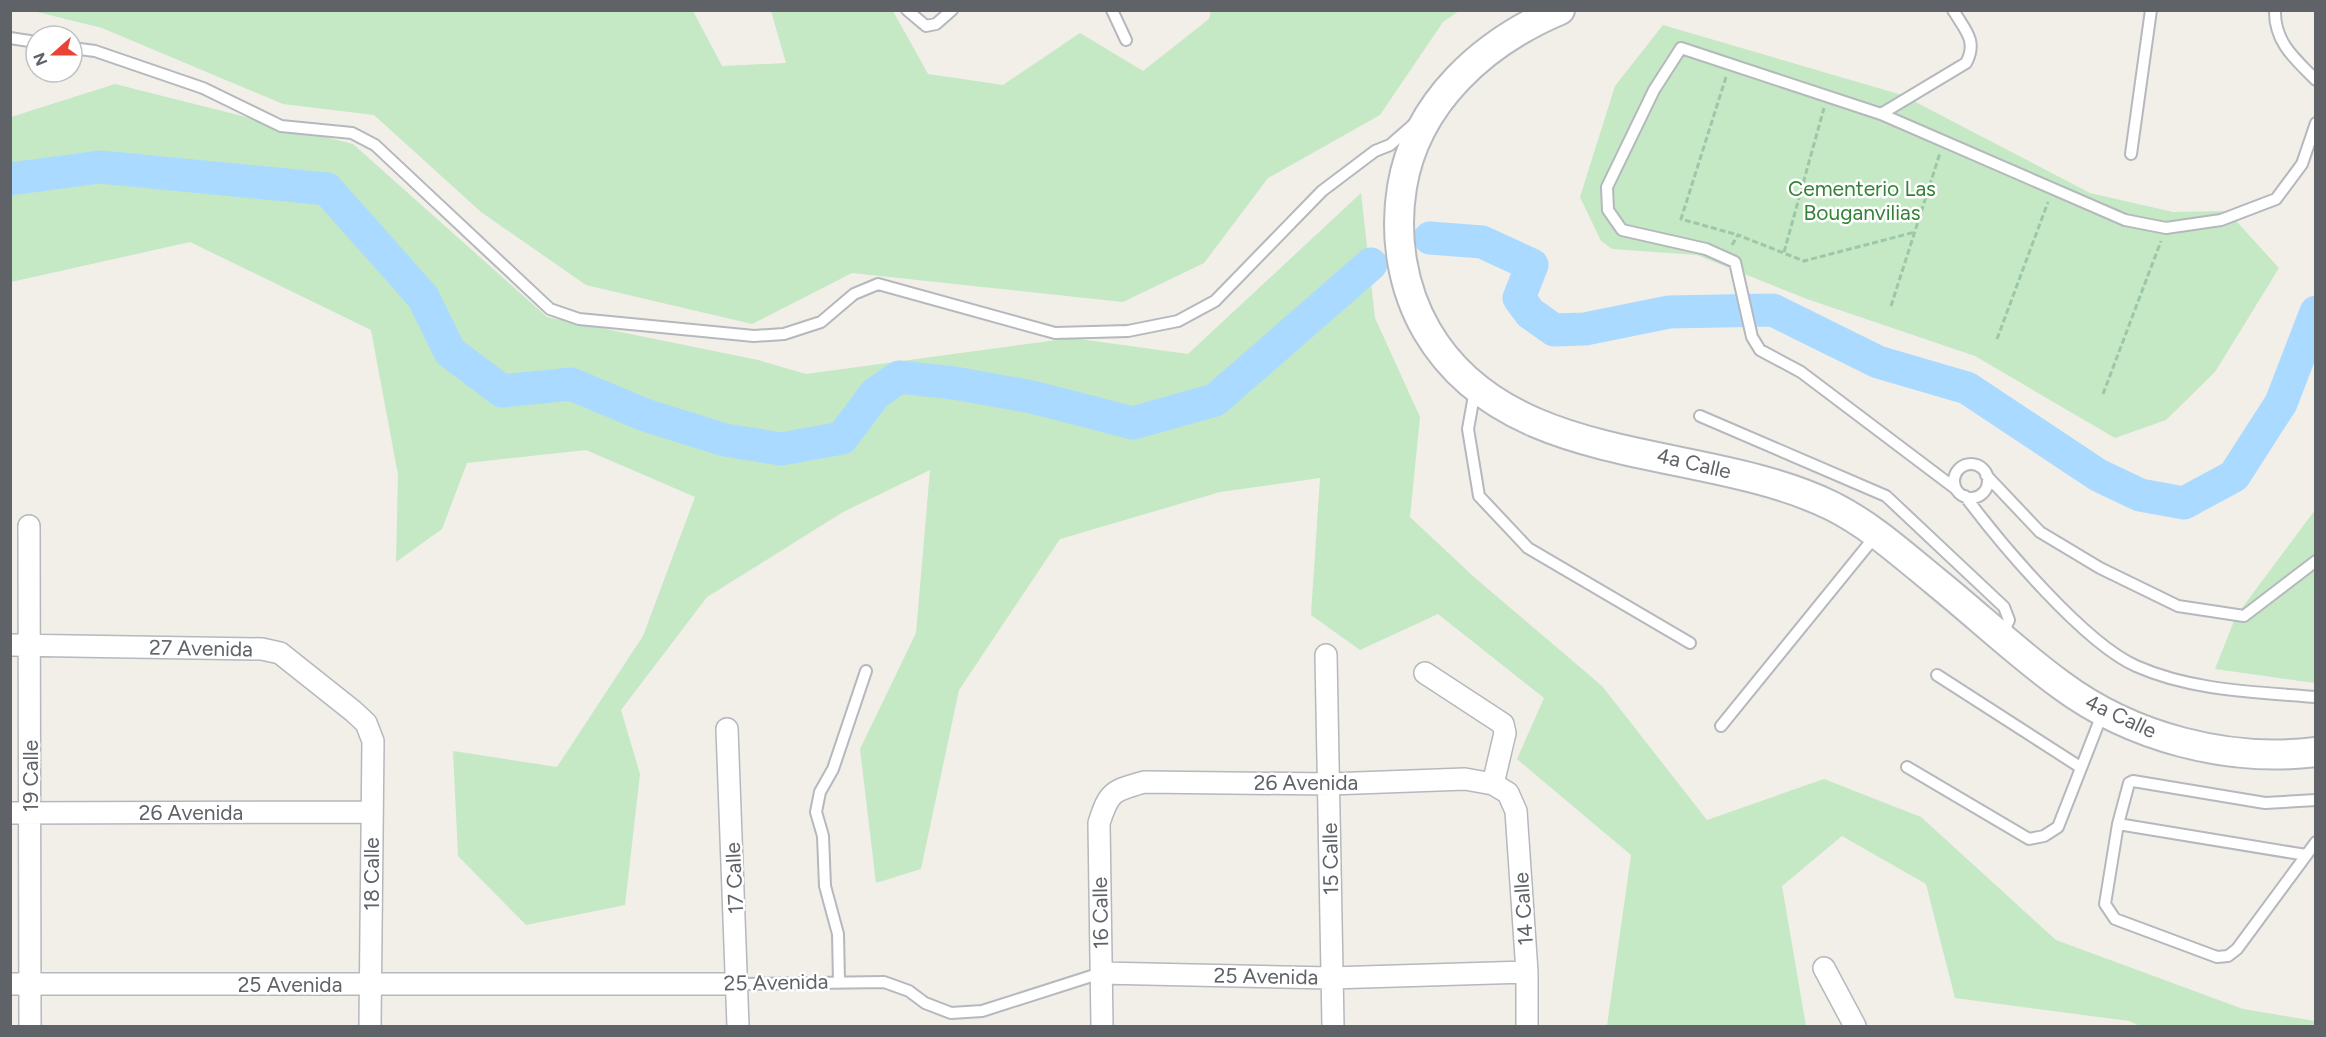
<svg xmlns="http://www.w3.org/2000/svg" width="2326" height="1037" font-family="Figtree,sans-serif">
	<rect width="100%" height="100%" fill="#f1efe8"/>
	<path fill="#c5e8c5" d="M33 11H693L722 66 786 63 771 11H893L928 74 1003 85 1080 33 1143 71 1209 19 1211 11H1459L1443 22 1380 115 1268 178 1204 263 1123 302 852 273 752 324 586 285 481 212 374 115 283 104 102 28Z
		M1663 25 1902 95 2090 193 2173 212 2227 211 2279 268 2215 372 2166 420 2115 438 1975 356 1807 299 1697 255 1612 249 1601 241 1580 197 1615 86Z
		M115 84 353 144 547 317 758 360 806 374 1072 338 1188 354 1361 193 1375 318 1420 417 1410 517 1474 577 1602 686 1707 820 1824 779 1921 817 2056 940 2243 1009 2315 1021V1026H2140L2129 1021 1955 998 1926 884 1842 836 1782 886 1806 1026H1607L1631 855 1517 759 1544 698 1438 614 1360 650 1311 615 1320 478 1220 492 1060 539 959 690 921 869 876 883 860 749 916 633 930 470 843 512 707 597 621 710 640 774 625 905 526 925 458 856 453 751 557 767 643 636 695 497 586 450 467 463 442 529 396 562 398 475 371 330 190 242 11 282V117Z
		M2315 510V683L2215 669 2236 616Z"/>
	<g fill="none" stroke-linecap="round" stroke-linejoin="round">
		<path stroke="#aadaff" stroke-width="33" d="M10 179 100 167 327 189 423 297 450 352 502 391 571 384 645 415 725 440 781 449 842 438 875 394 899 377 954 383 1032 397 1133 423 1215 400 1371 264
			M1430 238 1482 242 1532 265 1519 298 1530 313 1554 330 1585 329 1669 312 1773 310 1878 362 1967 388 2098 475 2140 495 2184 503 2234 476 2281 403 2316 312"/>
		<g stroke="#b5b8bc" stroke-width="14">
			<path id="lane" d="M907 10 926 26 936 24 952 10
				M1112 10 1126 40
				M2275 10C2274 42 2295 59 2316 80
				M10 38 36 42
				M72 48 95 51 203 88 281 126 352 133 375 145 550 309 579 319 754 336 784 334 821 322 854 294 878 284 1055 333 1128 331 1178 321 1215 301 1322 191 1375 151 1390 145 1414 124
				M1881 114 1966 63C1978 41 1965 30 1953 10
				M2131 154 2151 10
				M1475 390 1468 429 1479 496 1528 548 1690 643
				M1700 416 1886 496 2004 607 2009 620 2002 636
				M1954 481a17 17 0 1 1 34 0a17 17 0 1 1-34 0Z
				M1986 475 2040 532 2100 568 2178 606 2244 616 2316 561
				M1956 489 1801 372 1760 350 1752 337 1735 262 1706 249 1622 230 1608 210 1607 187 1654 90 1681 48 1881 114 2125 220 2166 228 2221 220 2276 199 2302 164 2316 123
				M1965 496C2000 543 2084 643 2136 666 2192 691 2256 692 2316 697
				M1937 675 2080 767
				M1721 726 1877 534
				M1907 767 2029 839 2044 836 2058 827 2103 712
				M2316 800 2265 803 2133 781 2129 783 2118 824 2105 904 2115 919 2217 957 2228 956 2237 949 2316 842
				M2118 824 2306 855
				M839 981 838 934 825 886 823 836 816 812 820 792 833 769 866 671
				M739 984 884 982 909 991 925 1003 951 1013 982 1011 1101 973"/>
		</g>
		<g stroke="#b5b8bc" stroke-width="24">
			<path id="street" d="M29 526 30 1026
				M10 645 262 649 280 653 353 711 366 723 373 741 370 1026
				M1326 655 1333 1026
				M1425 673 1503 724 1505 733 1493 784
				M727 729 738 1026
				M10 813 371 812
				M1824 968 1855 1026
				M1101 973 1331 978 1527 972
				M10 984H739
				M1102 1026 1099 823C1109 791 1113 791 1144 782L1330 784 1465 779 1493 784 1508 793 1516 811 1527 972V1026"/>
		</g>
		<g stroke="#b6babf" stroke-width="32">
			<path id="secondary" d="M1560 10C1484 42 1416 102 1402 187 1394 236 1402 288 1427 331 1509 471 1702 442 1832 506 1870 525 1902 554 1935 581 1977 615 2017 653 2061 685 2131 737 2228 763 2316 752"/>
		</g>
		<path stroke="#9cc7a9" stroke-width="3" stroke-dasharray="6 3" stroke-linecap="butt" d="M1726 77 1681 219 1738 235
			M1732 245 1738 235 1804 261 1915 232
			M1784 252 1824 108
			M1891 306 1940 153
			M1997 339 2048 202
			M2103 394 2161 241"/>
		<use href="#lane" stroke="#fff" stroke-width="10"/>
		<use href="#street" stroke="#fff" stroke-width="21"/>
		<use href="#secondary" stroke="#fff" stroke-width="28"/>
	</g>
	<g text-anchor="middle" dominant-baseline="central" stroke-width="5" stroke-linejoin="round" paint-order="stroke">
		<g font-size="21" fill="#348238" stroke="#fff">
			<text x="1862" y="188">Cementerio Las<tspan x="1862" dy="24">Bouganvilias</tspan></text>
		</g>
		<g font-size="21" fill="#5f6368" stroke="#fff">
			<text transform="translate(1694 463) rotate(13)">4a Calle</text>
			<text transform="translate(201 648) rotate(1)">27 Avenida</text>
			<text transform="translate(2121 716) rotate(25)">4a Calle</text>
			<text transform="translate(30 776) rotate(-90)">19 Calle</text>
			<text x="1306" y="782">26 Avenida</text>
			<text x="191" y="812">26 Avenida</text>
			<text transform="translate(1330 859) rotate(-91)">15 Calle</text>
			<text transform="translate(371 874) rotate(-90)">18 Calle</text>
			<text transform="translate(734 878) rotate(-93)">17 Calle</text>
			<text transform="translate(1523 909) rotate(-94)">14 Calle</text>
			<text transform="translate(1100 913) rotate(-91)">16 Calle</text>
			<text transform="translate(1266 976) rotate(1)">25 Avenida</text>
			<text transform="translate(776 982) rotate(-1)">25 Avenida</text>
			<text x="290" y="984">25 Avenida</text>
		</g>
	</g>
	<rect width="2326" height="1037" fill="none" stroke="#5f6368" stroke-width="24"/>
	<g transform="translate(54 54) rotate(249)"><circle r="28" fill="#ffffff" stroke="#bfc1c3" stroke-width="1.5"/>
	<path d="M0-4.5L10 22L0 15L-10 22Z" fill="#ea4335"/>
	<text y="-9" font-size="16" font-weight="bold" text-anchor="middle" fill="#5f6368">N</text>
	</g>
</svg>
